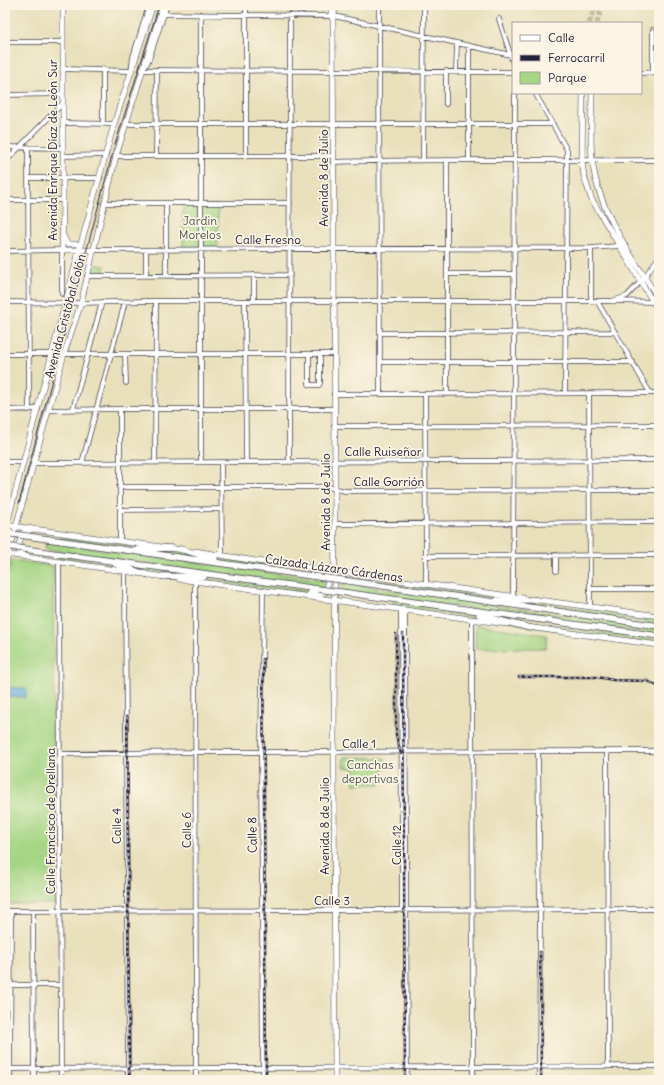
<svg xmlns="http://www.w3.org/2000/svg" width="664" height="1085" font-family="Delius,sans-serif">
	<rect width="100%" height="100%" fill="#fcf5e5"/>
	<filter id="ink" filterUnits="userSpaceOnUse"><feTurbulence type="fractalNoise" baseFrequency=".025" numOctaves="2"/><feDisplacementMap in="SourceGraphic" scale="8" xChannelSelector="R" yChannelSelector="G"/><feConvolveMatrix kernelMatrix="1 2 1 2 8 2 1 2 1" color-interpolation-filters="sRGB"/></filter>
	<filter id="wash" filterUnits="userSpaceOnUse"><feTurbulence type="fractalNoise" baseFrequency=".012" numOctaves="4" result="noise"/><feDisplacementMap in="SourceGraphic" scale="16" xChannelSelector="R" yChannelSelector="G"/><feGaussianBlur stdDeviation="0.9" result="paint"/><feColorMatrix in="noise" values="0 0 0 0 0 0 0 0 0 0 0 0 0 0 0 0 0 1.4 0 .05"/><feComposite in="paint" operator="in"/></filter>
	<g filter="url(#wash)">
		<rect width="100%" height="100%" fill="#e8e0bb"/>
		<path fill="#a6d685" stroke="#647c60" d="M183 205H218V248L183 249Z
			M92 264 105 266 103 274H90Z
			M61 537 146 547 123 548 61 540Z
			M46 542 324 580V588L45 549Z
			M141 551H182L216 561Z
			M203 554 304 570 321 575 239 565Z
			M58 556 97 561 123 569 58 559Z
			M12 560 53 566 55 904H5V585Z
			M120 564 199 576 151 574Z
			M352 577 507 598 474 597 352 580Z
			M195 579 226 580 319 592H284Z
			M342 583 659 629V635L342 590Z
			M499 601 534 602 659 618V624Z
			M393 602 454 611 499 622 392 606Z
			M491 616 659 640V644L528 626Z
			M476 625 547 635 546 648 475 649Z
			M344 757 385 758 381 784H354V768L343 767Z"/>
		<path fill="#6aafe0" stroke="#46688e" d="M5 688H26V697H5Z"/>
	</g>
	<g filter="url(#ink)">
		<g fill="none" stroke-linecap="round" stroke-linejoin="round">
			<path stroke="#c0baa1" stroke-width="5" stroke-dasharray="5 2.5" stroke-linecap="butt" d="M589 23 596 5
				M597 23 603 5"/>
			<g stroke="#403e4e" stroke-width="5.5">
				<path id="minor" d="M246 5V156
					M379 5 380 393
					M164 14 334 16 511 55
					M499 19 513 63
					M653 30V72L659 77
					M5 42H63
					M469 46V160
					M146 65 149 59 167 5
					M63 69 131 71 133 57 149 5
					M103 69V124
					M142 70 513 72
					M446 71V104
					M456 71 457 44
					M641 73 659 72
					M535 93 567 150 565 393
					M5 95 63 94
					M63 123 114 124
					M126 124H553
					M5 147 63 148
					M28 147 29 410
					M63 156 106 155
					M116 156H333
					M156 156 157 70
					M423 160 424 5
					M5 162 63 103
					M333 162C442 158 550 161 659 160
					M28 178H100
					M5 200H63
					M104 203H290
					M93 250 591 248 619 246 620 245
					M5 251 62 250V294
					M447 274H514
					M146 275V250
					M166 275V203
					M254 275V301
					M87 276 290 275
					M245 301 246 461
					M591 301V248
					M597 301 650 393
					M615 301 653 302
					M5 302 81 303 146 301H612L627 296 643 279 659 257
					M380 333 615 332
					M5 354H52
					M64 354H334
					M125 354 126 383
					M309 354V384L310 385H319L320 383V354
					M380 362H633
					M447 393V160
					M589 393 590 607
					M334 394 659 393
					M425 394 426 584
					M73 409 102 302
					M5 410 38 409
					M49 410 120 409H334
					M334 426 659 425
					M289 461 290 15
					M5 462H23
					M155 462 156 301
					M201 462V14
					M221 462 222 555
					M34 463 659 460
					M82 463 125 302
					M119 487H328L345 491 659 490
					M120 510 221 509
					M335 524 659 522
					M120 541V409
					M426 556 659 555
					M59 562 61 1080
					M556 571V555
					M125 572 128 1080
					M195 581 196 1080
					M590 589H659
					M263 591 261 752 263 1080
					M513 596 515 93
					M401 609 402 910
					M405 610 407 1080
					M472 619 473 1080
					M538 752 540 909 539 1080
					M607 752 608 1066
					M60 754 196 752 659 751
					M5 911 659 909
					M33 911 34 1080
					M5 985H60
					M5 1069 659 1066
					M10 1080 11 911"/>
			</g>
			<g stroke="#403e4e" stroke-width="6">
				<path id="major" d="M63 5V200L62 250H93
					M331 5V16L333 20 335 488 334 753 335 1080
					M334 16 335 5
					M583 93 582 162 584 176 591 198 659 312
					M592 93C592 117 589 143 593 166 600 214 634 259 659 300
					M63 235 67 244H81
					M5 525 183 550
					M6 527 81 244 114 124 153 5
					M195 551 256 561 321 569 523 598
					M5 554 165 577
					M27 557 20 552 18 549 22 533 31 530
					M5 566 64 354 81 303 116 156 163 5
					M179 579 507 624
					M309 593 321 594 327 591V575L321 569
					M531 599 659 616
					M527 627 659 645"/>
			</g>
			<g stroke="#403e4e" stroke-width="7">
				<path id="highway" d="M48 539 319 577
					M138 549 171 548
					M180 549 215 559
					M45 552 318 589
					M115 564 149 575
					M162 576 204 577
					M349 581 659 626
					M348 593 659 636
					M497 600H535
					M479 615 530 628"/>
			</g>
			<use href="#minor" stroke="#fff" stroke-width="4"/>
			<use href="#major" stroke="#fff" stroke-width="5"/>
			<use href="#highway" stroke="#fff" stroke-width="5.5"/>
			<path stroke="#22223b" stroke-width="1" d="M19 503 114 148 159 5"/>
			<g stroke="#22223b" stroke-width="2.5">
				<path id="rail" d="M396 634V735L401 754
					M403 634 405 1080
					M263 659 266 1080
					M519 677H597L613 680 648 681 659 687
					M127 716 129 1080
					M540 952 541 1080"/>
			</g>
			<use href="#rail" stroke="#fcf5e5" stroke-width="1" stroke-dasharray="3" stroke-linecap="butt"/>
			<g stroke="#403e4e" stroke-width="7" stroke-linecap="butt">
				<path id="highway-bridge" d="M5 533 48 539
					M5 546 45 552
					M319 577 349 581
					M318 589 348 593"/>
			</g>
			<use href="#highway-bridge" stroke="#fff" stroke-width="5.5"/>
		</g>
	</g>
	<g text-anchor="middle" dominant-baseline="central" stroke-width="3.5" stroke-linejoin="round" paint-order="stroke">
		<g font-size="12" fill="#22223b" stroke="#fcf5e5">
			<text transform="translate(52 150) rotate(-90)">Avenida Enrique Díaz de León Sur</text>
			<text transform="translate(323 178) rotate(-90)">Avenida 8 de Julio</text>
			<text x="268" y="239">Calle Fresno</text>
			<text transform="translate(65 316) rotate(-75)">Avenida Cristóbal Colón</text>
			<text x="383" y="451">Calle Ruiseñor</text>
			<text x="389" y="481">Calle Gorrión</text>
			<text transform="translate(325 502) rotate(-90)">Avenida 8 de Julio</text>
			<text transform="translate(334 568) rotate(8)">Calzada Lázaro Cárdenas</text>
			<text x="359" y="743">Calle 1</text>
			<text transform="translate(50 821) rotate(-90)">Calle Francisco de Orellana</text>
			<text transform="translate(116 826) rotate(-90)">Calle 4</text>
			<text transform="translate(324 826) rotate(-90)">Avenida 8 de Julio</text>
			<text transform="translate(186 830) rotate(-90)">Calle 6</text>
			<text transform="translate(252 835) rotate(-91)">Calle 8</text>
			<text transform="translate(396 845) rotate(-90)">Calle 12</text>
			<text x="332" y="900">Calle 3</text>
		</g>
		<g font-size="12" fill="#4a5851" stroke="#fcf5e5">
			<text x="200" y="220">Jardin<tspan x="200" dy="14">Morelos</tspan></text>
			<text x="370" y="764">Canchas<tspan x="370" dy="14">deportivas</tspan></text>
		</g>
	</g>
	<rect width="664" height="1085" fill="none" stroke="#fcf5e5" stroke-width="20"/>
	<rect x="512" y="22" width="130" height="72" fill="#fcf5e5" stroke="#a5a1a1"/>
	<rect x="520" y="35" width="20" height="6" fill="#ffffff" stroke="#a5a1a1"/>
	<text x="548" y="42" font-size="12" fill="#22223b">Calle</text>
	<rect x="520" y="55" width="20" height="6" fill="#22223b" stroke="#a5a1a1"/>
	<text x="548" y="62" font-size="12" fill="#22223b">Ferrocarril</text>
	<rect x="520" y="72" width="20" height="12" fill="#a6d685" stroke="#a5a1a1"/>
	<text x="548" y="82" font-size="12" fill="#22223b">Parque</text>
</svg>
